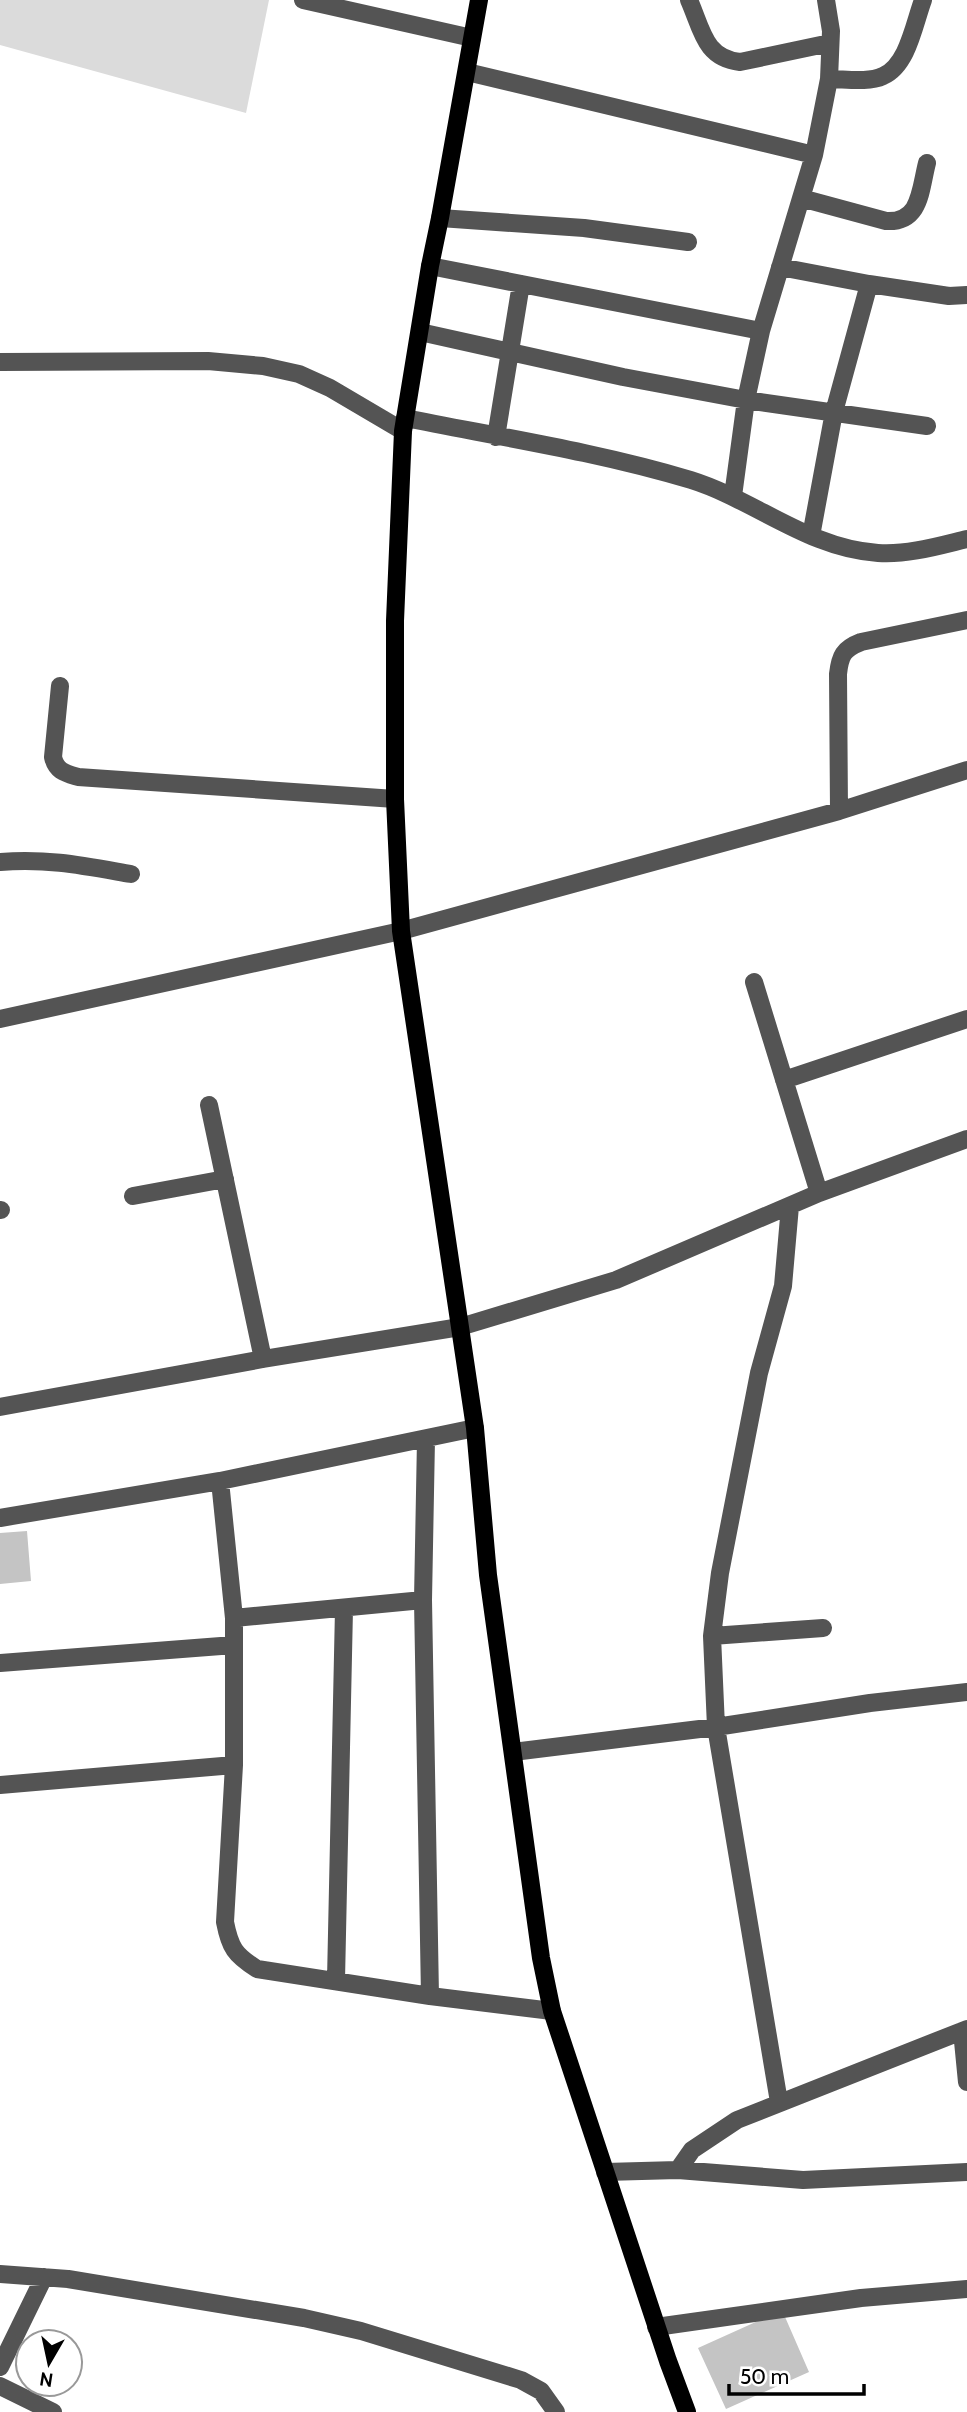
<svg xmlns="http://www.w3.org/2000/svg" width="967" height="2412" font-family="Cabin,sans-serif">
	<rect width="100%" height="100%" fill="#fff"/>
	<path fill="#dbdbdb" d="M0 0H269L246 113 0 45Z"/>
	<path fill="#c4c4c4" d="M27 1531 31 1581 0 1584V1533Z
		M782 2310 809 2372 726 2409 698 2348Z"/>
	<g fill="none" stroke-linecap="round" stroke-linejoin="round">
		<path stroke="#545454" stroke-width="18" d="M303 0 472 38
			M689 0C702 29 704 58 740 62L830 43
			M467 72 814 155
			M829 79C845 79 868 83 883 76 908 65 914 24 923 0
			M801 198 886 221C921 223 920 190 927 163
			M440 218 584 228 688 242
			M430 266 761 331
			M780 267 869 284 949 296 967 295
			M420 332 623 377 746 400 927 426
			M0 362 208 361 263 366 299 374 330 388 403 431
			M405 418C500 437 598 452 691 480 755 500 809 549 878 553 908 555 938 546 967 539
			M496 437 521 284
			M733 496 746 400 761 331 814 155 829 79 831 31 826 0
			M811 536 834 412 869 284
			M60 686 53 757C56 771 65 773 78 777L395 799
			M839 811 838 674C840 656 843 649 861 642L967 620
			M0 862C48 858 85 866 131 874
			M754 982 819 1193
			M0 1019 401 931 839 811 967 770
			M784 1080 967 1019
			M209 1105 263 1359
			M133 1196 225 1179
			M0 1210H1
			M0 1407 263 1359 460 1327 616 1280 819 1193 967 1139
			M426 1439 423 1600 430 1996 552 2011
			M220 1481 234 1618
			M0 1518 220 1481 475 1428
			M423 1600 234 1618V1765L225 1922C230 1948 235 1955 257 1969L430 1996
			M712 1636 823 1628
			M0 1663 234 1645
			M513 1752 716 1727 870 1703 967 1692
			M0 1785 234 1765
			M336 1980 344 1609
			M962 2031 967 2082
			M779 2102 716 1727 712 1636 720 1573 759 1373 783 1286 790 1206
			M678 2170 692 2150 737 2120 967 2029
			M605 2172 678 2170 803 2180 967 2172
			M0 2274 68 2279 304 2318 361 2331 521 2380 541 2391 556 2412
			M656 2327 861 2298 967 2289
			M0 2367 44 2277
			M0 2386 53 2412"/>
		<path stroke="#000" stroke-width="18" d="M479 0 440 218 430 266 403 431 395 621V799L401 931 475 1428 488 1575 541 1958 552 2011 668 2361 687 2412"/>
	</g>
	<g transform="translate(49 2363) rotate(189)"><circle r="33" fill="#ffffff" stroke="#999999" stroke-width="2"/>
	<path d="M0-5L12 26L0 18L-12 26Z" fill="#000000"/>
	<text y="-10" font-size="19" font-weight="bold" text-anchor="middle" fill="#000000">N</text>
	</g>
	<path d="M729 2384v10h135v-10" fill="none" stroke="#000000" stroke-width="3.5"/>
	<text x="740" y="2384" font-size="21" fill="#000000" stroke="#ffffff" stroke-width="5" paint-order="stroke">50 m</text>
</svg>
